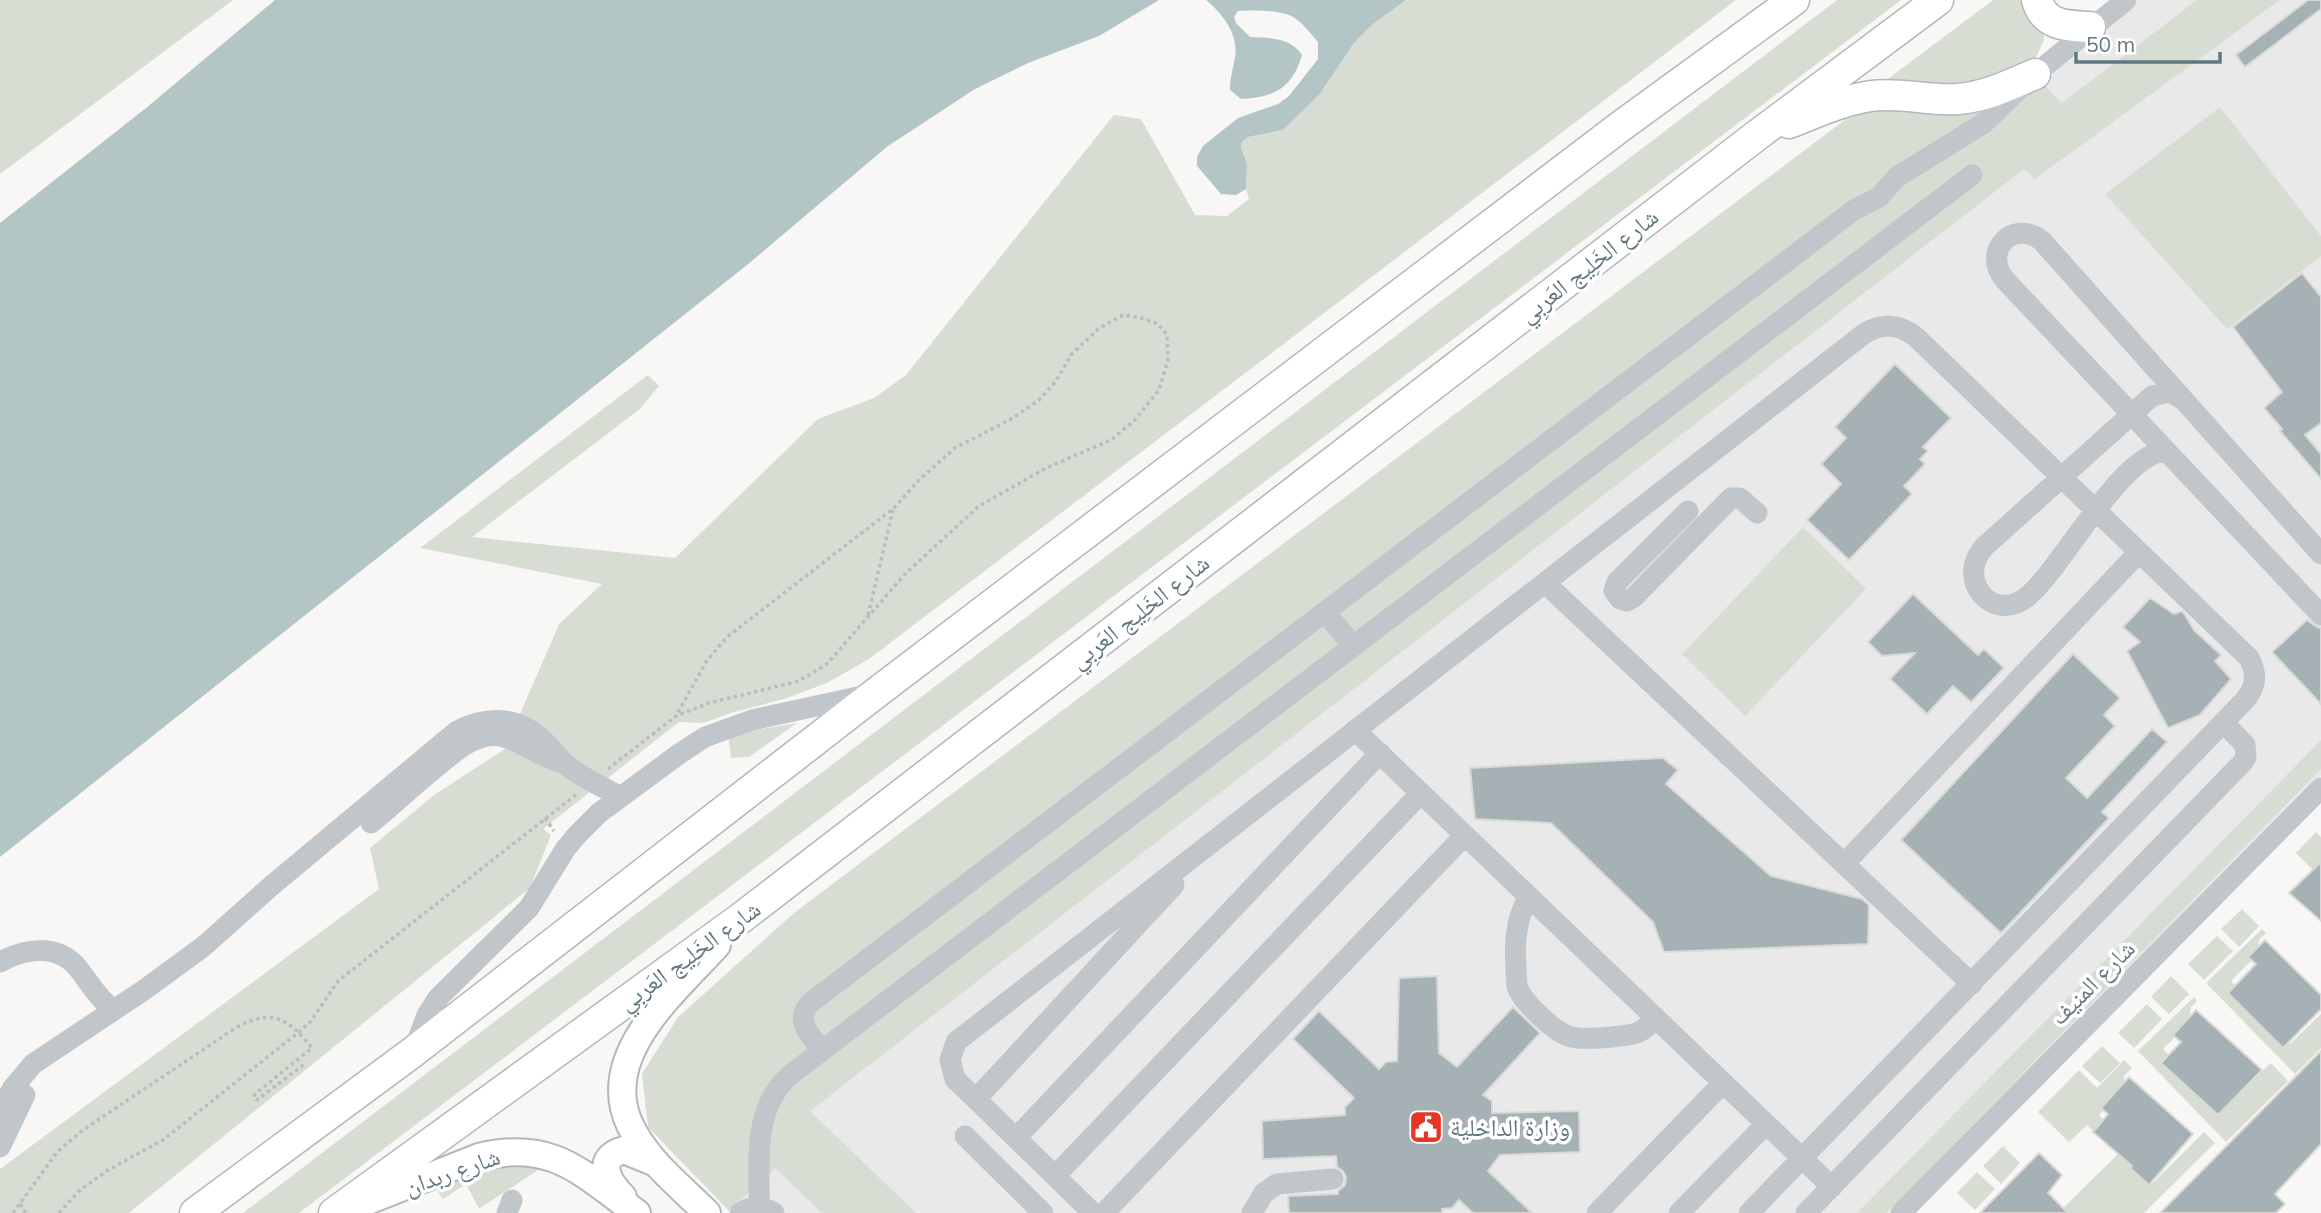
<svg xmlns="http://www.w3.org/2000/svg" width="2321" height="1213" font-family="Mulish,'Noto Naskh Arabic',sans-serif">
	<rect width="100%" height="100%" fill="#f8f7f5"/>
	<path fill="#e8e9e8" d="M2113 0H2321V776L1889 1213H729L742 1203 744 1154 1950 122 2042 90 2090 17Z"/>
	<path fill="#d8ddd4" d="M0 0H233L0 174Z
		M1406 0H1736L869 659 827 683 784 699 734 712 703 723 679 722 543 829 551 835 530 888 129 1213H0V1169L379 889 370 848 434 795 505 749 559 624 602 584 420 548 648 375 659 386 640 409 472 537 675 558 818 419 874 398 906 375 1114 115 1141 119 1195 215 1227 216 1249 199 1246 189 1247 164 1241 148 1242 142 1248 137 1283 130 1319 95 1354 43 1373 24Z
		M1837 0H1901L299 1213H243Z
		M1993 0H2032L2043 27 2044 40 2036 57 2021 71 1970 90 1877 87Z
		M2197 0H2280L2035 179 2024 169 810 1111 916 1213H822L775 1168 729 1211 648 1127 642 1074 678 1017 794 913 1846 119 1883 108 1946 115 1987 112 2043 84 2062 103Z
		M2220 107 2321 236V256L2227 329 2105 194Z
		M1803 527 1866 589 1745 716 1682 654Z
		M797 723 749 757 731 758 728 735Z
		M2321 740V769L1886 1213H1857Z
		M2316 832 2321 837V862L2313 870 2296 853Z
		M2242 909 2259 926 2239 947 2221 929Z
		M2262 929 2266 933 2259 940 2257 955 2231 981 2290 1044 2321 1014V1048L2295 1074 2206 983Z
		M2217 936 2233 951 2204 980 2188 964Z
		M2171 976 2189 994 2169 1014 2151 997Z
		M2194 997 2197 1001 2191 1007 2189 1023 2163 1049 2221 1111 2271 1063 2288 1081 2226 1142 2138 1051Z
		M2147 1004 2162 1019 2134 1048 2118 1033Z
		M2102 1046 2120 1063 2100 1083 2082 1066Z
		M2124 1060 2132 1068 2124 1076V1089L2099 1115 2123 1139 2112 1150 2087 1125 2069 1142 2038 1112 2079 1070 2097 1088Z
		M2204 1132 2215 1143 2144 1213H2058L2122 1150 2154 1182Z
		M2003 1146 2020 1163 2001 1184 1983 1166Z
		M522 1163 541 1168 479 1209 466 1184 443 1199 437 1190 477 1166Z
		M1977 1172 1995 1189 1975 1210 1957 1193Z"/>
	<path fill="#b4c5c6" d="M275 0H1159L1099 36 1028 63 975 89 888 146 747 265 0 857V223L146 108Z
		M1206 0H1406L1373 24 1354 43 1319 95 1283 130 1248 137 1242 142 1241 148 1247 164 1246 189 1236 195 1221 194 1197 166V157L1203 146 1238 118 1278 104 1289 96 1318 59V42C1310 33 1301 20 1289 15 1277 10 1250 10 1238 11L1234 17 1236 23 1250 37C1269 38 1291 37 1302 55 1292 89 1274 97 1241 99L1230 90C1230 78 1233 69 1235 57 1239 34 1222 13 1206 0Z"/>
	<path fill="#a5b1b4" stroke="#d9d9d7" stroke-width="2" d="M2308 0H2321V9L2245 67 2236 55Z
		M2302 273 2321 297V423L2305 435 2321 454V479L2280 431 2282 429 2264 408 2282 392 2233 327Z
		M1895 364 1951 418 1923 447 1928 451 1920 459 1925 464 1904 486 1912 494 1849 560 1807 520 1841 484 1821 464 1846 438 1835 427Z
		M1913 594 1978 655 1984 649 2004 668 1971 702 1953 686 1927 714 1890 679 1915 653 1882 656 1868 642Z
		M2150 598 2174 614 2182 611 2185 615 2194 630 2221 655 2215 661 2231 679 2200 715 2168 728 2127 651 2140 642 2123 627Z
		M2307 620 2317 627 2321 628V704L2272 652Z
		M2073 654 2120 698 2104 715 2115 726 2066 778 2087 798 2152 729 2167 742 2102 812 2109 818 2001 933 1901 840Z
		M1663 758 1678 770 1666 784 1771 876 1862 899 1869 905 1868 944 1664 952 1653 922 1551 823 1475 819 1470 768Z
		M2321 862V921L2289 893Z
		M2265 940 2321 995V1009L2283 1048 2228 993 2256 964 2248 957Z
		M1437 976 1439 1053 1457 1067 1513 1007 1540 1033 1483 1095 1492 1101V1113L1579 1111 1580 1152 1500 1155 1488 1171 1532 1213H1473L1459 1200 1452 1208 1442 1209V1213H1289L1288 1196 1338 1194V1191L1345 1185 1346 1177 1343 1171 1337 1167 1336 1156 1263 1159 1262 1121 1345 1115V1107L1354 1098 1293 1039 1319 1011 1379 1069 1386 1062 1397 1061 1399 978Z
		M2196 1010 2262 1070 2218 1115 2161 1063 2181 1042 2173 1035Z
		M2321 1051V1144L2275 1194 2285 1204 2276 1213H2160Z
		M2129 1077 2193 1134 2149 1185 2130 1168 2132 1166 2093 1132 2108 1114 2101 1108Z
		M2039 1153 2062 1175 2048 1193 2068 1213H1980Z"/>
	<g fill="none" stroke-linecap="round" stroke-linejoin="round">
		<g stroke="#b2b8bb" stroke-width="30">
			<path id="major" d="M623 1197C608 1182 594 1158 624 1150L656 1163
				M355 1206 479 1157C553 1139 581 1173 637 1213
				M707 1213C680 1186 646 1160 630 1125 597 1055 675 992 717 945"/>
		</g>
		<g stroke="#b1b7ba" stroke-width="33">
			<path id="highway" d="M2037 0C2044 26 2067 26 2090 27
				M1789 123C1815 113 1843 100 1871 96 1900 92 1929 101 1958 99 1985 97 2010 85 2035 74
				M195 1213 413 1052 876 693 1621 126 1794 0
				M334 1213 741 918 1756 136 1938 0"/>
		</g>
		<path stroke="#b8bdbf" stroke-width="3.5" stroke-dasharray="3.5 3.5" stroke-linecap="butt" d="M868 615 893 510
			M608 769 676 716 709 703 799 681 827 664 906 573 979 506 1046 468 1111 440 1134 421 1159 390 1168 360 1167 335 1158 324 1142 318 1123 315 1098 329 1071 355 1056 381 1039 400 1013 418 955 448 919 480 894 508 727 637 706 662 676 716
			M545 818 554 831
			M20 1204 26 1213
			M13 1213 58 1151 83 1130 237 1027C274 1008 288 1019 312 1048L255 1094 254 1097 257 1100 306 1063
			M59 1213 79 1191 108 1170 163 1140 299 1032 311 1021 338 981 577 794"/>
		<path stroke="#c0c6c9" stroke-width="21" d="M2166 451C2121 453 2064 566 2027 597 1993 624 1955 580 1984 547L2152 396 2170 392 2182 399
			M1688 511 1617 582 1614 591 1620 599 1627 601 1634 597 1731 498H1740L1757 513
			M2321 554 2042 241C2013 218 1981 251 2005 280L2321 615
			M1545 583 1972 984
			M1325 612 1353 646
			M1355 730 1832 1187
			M371 823C401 798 431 769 463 746 473 740 487 734 499 736 519 739 539 758 564 763
			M1844 864 2139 552
			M1529 897C1512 923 1515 956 1517 986 1521 1001 1556 1034 1572 1037 1585 1040 1620 1037 1633 1034 1643 1032 1649 1025 1655 1017
			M0 962C24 949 56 943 77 967 89 982 97 997 113 1010
			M822 1050C810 1035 794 1021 810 1003L1854 210 1879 197 1897 177 1984 123 2035 74 2126 0
			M413 1052 427 1015 438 998 529 908 566 848 577 835 599 813 679 754 705 737 752 720 867 695
			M976 1099 1174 885
			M0 1112 12 1089 33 1064 144 990 204 946 270 887 457 731C490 714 520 717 546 743 553 749 558 757 564 763 580 777 602 786 620 797
			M965 1136 1043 1213
			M1016 1138 1380 753
			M0 1147 25 1095
			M1055 1176 1421 793
			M759 1206C760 1160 752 1109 790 1075L1972 175
			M507 1213 512 1200
			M740 1213C752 1205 762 1205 774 1213
			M1093 1213 955 1079 950 1060 956 1042 1865 333C1883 323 1899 324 1916 337L2249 658C2258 675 2256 687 2244 701L1749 1213
			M1104 1213 1465 835
			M1252 1213 1264 1193 1277 1184 1333 1179
			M1597 1213 1723 1083
			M1679 1213 1766 1124
			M1806 1213 2242 763 2246 757 2245 745 2224 723
			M1901 1213 2321 788"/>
		<use href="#major" stroke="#fff" stroke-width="26"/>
		<use href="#highway" stroke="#fff" stroke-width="30"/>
	</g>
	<defs>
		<g id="civic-square" transform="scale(1.75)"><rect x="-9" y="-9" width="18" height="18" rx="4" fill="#e43728" stroke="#fff"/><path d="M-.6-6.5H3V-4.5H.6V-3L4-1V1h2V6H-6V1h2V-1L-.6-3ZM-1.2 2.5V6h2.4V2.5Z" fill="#fff"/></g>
	</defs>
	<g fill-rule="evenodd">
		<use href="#civic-square" x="1426" y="1127"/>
	</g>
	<g text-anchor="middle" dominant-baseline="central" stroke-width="7" stroke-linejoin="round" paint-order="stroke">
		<g font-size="24" fill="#627880" stroke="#fff">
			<text transform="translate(1588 265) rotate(-38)">شارع الخَلِيج العَربِي</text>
			<text transform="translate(1139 611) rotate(-38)">شارع الخَلِيج العَربِي</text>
			<text transform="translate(689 955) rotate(-36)">شارع الخَلِيج العَربِي</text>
			<text transform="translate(2092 982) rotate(-45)">شارع المنيف</text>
			<text transform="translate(452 1171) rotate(-19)">شارع ربدان</text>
		</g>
		<g font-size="24" fill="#627880" stroke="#fff" text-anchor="start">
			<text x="1450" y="1127">وزارة الداخلية</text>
		</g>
	</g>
	<path d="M2076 52v10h144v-10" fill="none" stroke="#627880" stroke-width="3.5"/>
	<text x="2086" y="52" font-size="21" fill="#627880" stroke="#ffffff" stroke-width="5" paint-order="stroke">50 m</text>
</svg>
